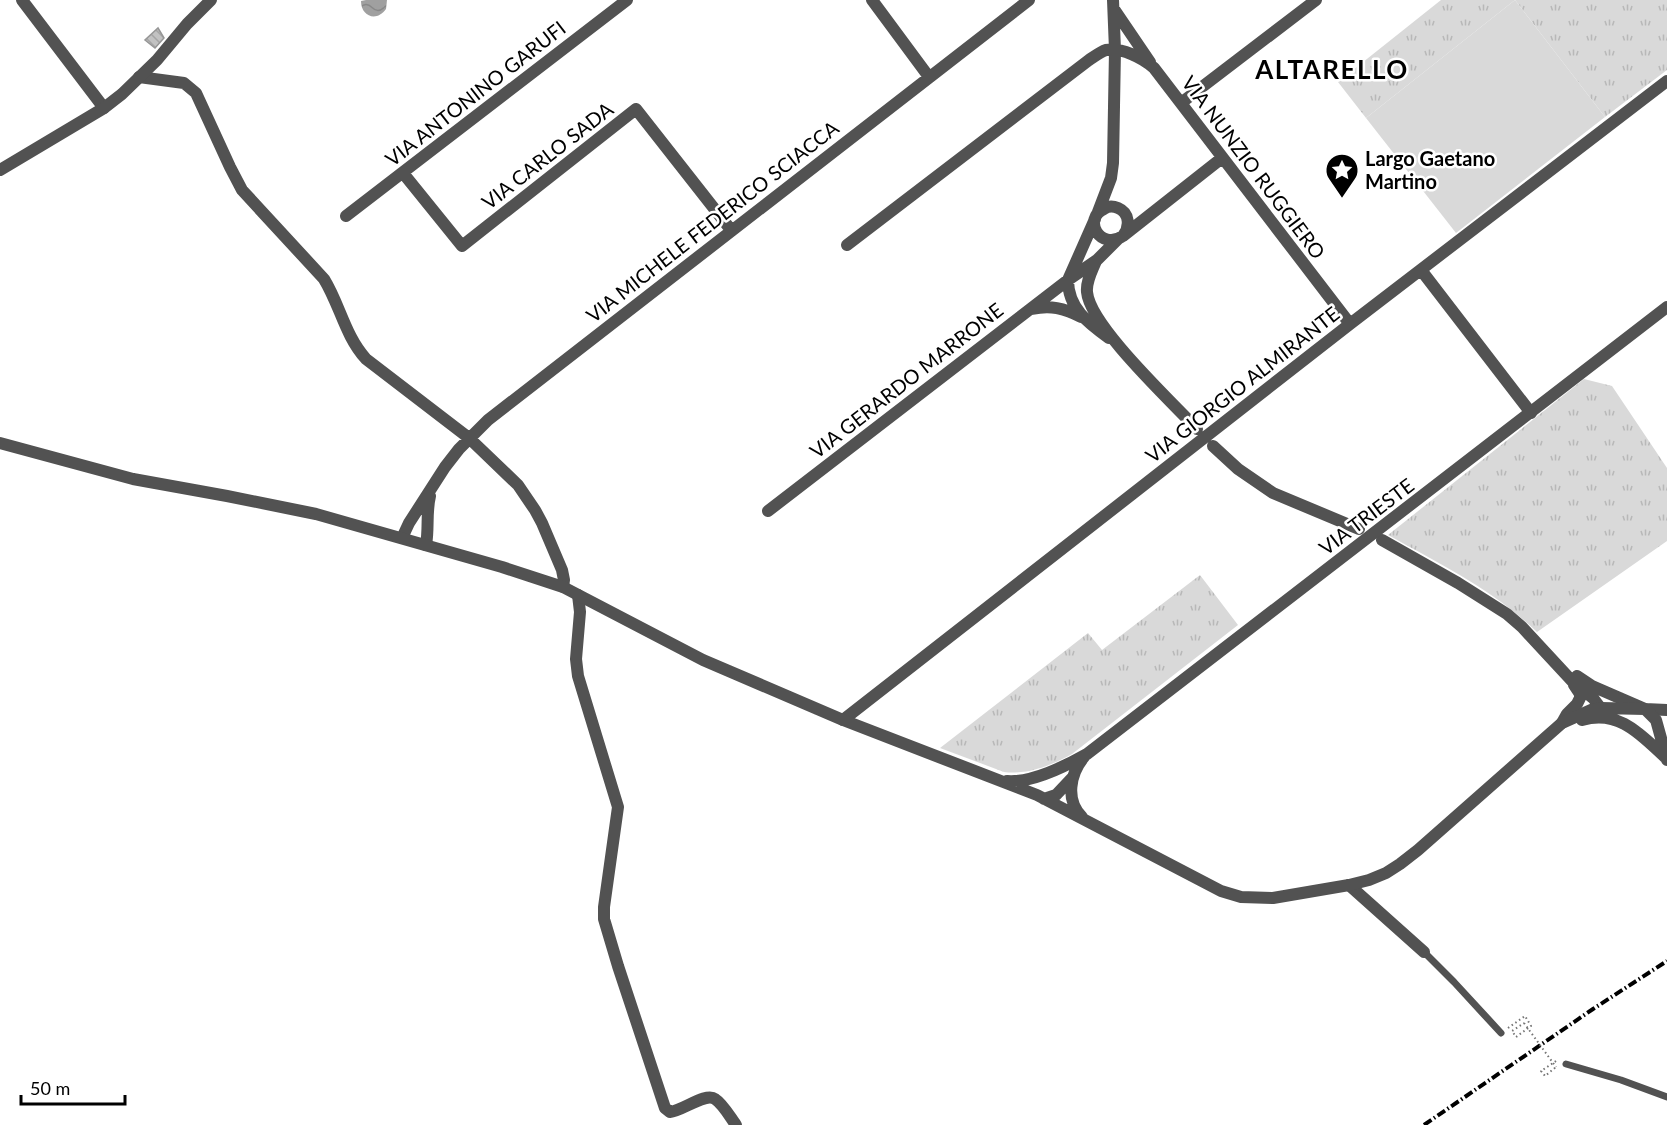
<svg xmlns="http://www.w3.org/2000/svg" width="1667" height="1125" font-family="Lato,sans-serif">
	<defs>
		<pattern id="grass-tufts" width="24" height="20" patternUnits="userSpaceOnUse" patternTransform="scale(1.5)"><rect width="24" height="20" fill="#d9d9d9"/><path d="M3 7l-1-3M5 7V3M7 7l1-3M15 17l-1-3M17 17v-4M19 17l1-3" fill="none" stroke="#b8b8b8"/></pattern>
		<pattern id="water-waves" width="16" height="10" patternUnits="userSpaceOnUse" patternTransform="scale(1.5)"><rect width="16" height="10" fill="#a0a0a0"/><path d="M0 5q4-4 8 0t8 0" fill="none" stroke="#888"/></pattern>
		<pattern id="building-back-hatch" width="6" height="6" patternUnits="userSpaceOnUse" patternTransform="scale(1.5)"><rect width="6" height="6" fill="#c2c2c2"/><path d="M-1 5l2 2M0 0l6 6M5-1l2 2" fill="none" stroke="#a5a5a5"/></pattern>
	</defs>
	<rect width="100%" height="100%" fill="#fff"/>
	<path fill="url(#grass-tufts)" d="M1441 0H1667V70L1605 117 1515 0 1366 118 1338 82Z
		M1584 379 1612 386 1667 468V541L1537 632C1492 589 1442 565 1388 535Z
		M1200 575 1238 625 1072 754C1052 765 1028 775 1004 772L940 748 1088 633 1102 650Z"/>
	<path fill="#d9d9d9" d="M1515 0 1605 117 1456 233 1366 118Z"/>
	<path fill="url(#water-waves)" d="M366 0H387L386 9C377 22 361 17 361 1Z"/>
	<path fill="url(#building-back-hatch)" stroke="#969696" stroke-width="1.5" d="M158 28 164 38 155 48 145 40Z"/>
	<g fill="none" stroke-linecap="round" stroke-linejoin="round">
		<path stroke="#747474" stroke-width="2" stroke-dasharray="1.5 3" stroke-linecap="butt" d="M1508 1028 1525 1016 1531 1026 1516 1037 1512 1031 1524 1023
			M1556 1061 1541 1071 1545 1076 1556 1067"/>
		<path stroke="#525252" stroke-width="7" d="M1424 952 1454 982 1501 1033
			M1566 1064 1621 1080 1667 1097"/>
		<path stroke="#525252" stroke-width="12" d="M22 0 104 108
			M872 0 929 77
			M1114 9 1150 62
			M139 77 184 83 196 93 230 167 242 190 324 279C340 305 345 336 366 359L469 438 518 485 535 510 542 523 562 570 564 580 563 587
			M1181 103 1316 0
			M403 173 462 246 636 109 731 230
			M1098 212 1111 178 1113 163 1115 50 1113 0
			M346 216 627 0
			M1095 219 1068 280C1068 308 1088 323 1109 338
			M1123 236C1130 227 1130 213 1118 208 1113 206 1108 206 1104 209 1082 219 1100 251 1123 236L1222 158
			M847 245 1089 60C1094 57 1100 52 1106 50 1121 47 1143 58 1154 68L1350 324
			M1096 261C1092 271 1086 281 1087 292 1090 326 1172 402 1197 429
			M1421 270 1531 413
			M1032 309C1050 305 1064 308 1081 317
			M1213 446 1238 469 1273 493 1359 529
			M768 511 1068 280 1097 260 1118 239
			M402 538 409 523 445 467 459 449 488 420 1029 0
			M1382 540 1458 583 1507 614 1522 627 1572 681 1593 698 1605 714
			M426 545C429 529 426 512 430 496
			M578 595 580 612 576 659 578 676 618 807 604 907V919L618 966 665 1108 670 1112C682 1111 706 1092 715 1099 723 1104 730 1117 736 1125
			M1577 676 1592 686 1645 709 1667 710
			M843 720 1350 324 1667 81
			M1562 723 1567 714 1577 704 1580 698V694L1574 685
			M1349 885 1424 952"/>
		<path stroke="#525252" stroke-width="12" d="M0 170 104 108 122 94 157 60 187 24 211 0
			M0 443 133 479 227 496 316 514 502 567 563 587 703 660 843 720 1037 795 1221 891 1241 897 1273 898 1349 885 1369 880 1386 873 1400 864 1418 850 1562 723 1591 710 1601 708 1645 709 1656 720 1667 760
			M1582 720C1619 709 1641 735 1665 757
			M1007 781C1031 783 1066 766 1087 754L1667 307
			M1044 799 1056 795 1072 778
			M1082 817C1065 800 1070 774 1084 757"/>
		<path stroke="#000" stroke-width="4" stroke-dasharray="9 3 1.5 3" stroke-linecap="butt" d="M1424 1125 1593 1009 1667 961"/>
		<path stroke="#747474" stroke-width="2" stroke-dasharray="1.5 3" stroke-linecap="butt" d="M1524 1023 1556 1067"/>
	</g>
	<defs>
		<g id="sight-pin" transform="scale(1.725)"><path d="M0 17L-7.5 6A9.5 9.5 0 1 1 7.5 6Z" fill="#000" stroke="#fff"/><path d="M0-6L1.8-2.2L6-1.7L2.9 1.2L3.7 5.4L0 3.3L-3.7 5.4L-2.9 1.2L-6-1.7L-1.8-2.2Z" fill="#fff"/></g>
	</defs>
	<g fill-rule="evenodd">
		<use href="#sight-pin" x="1342" y="170"/>
	</g>
	<g text-anchor="middle" dominant-baseline="central" stroke-width="5" stroke-linejoin="round" paint-order="stroke">
		<g font-size="20" fill="#000" stroke="#fff">
			<text transform="translate(475 93) rotate(-38)">VIA ANTONINO GARUFI</text>
			<text transform="translate(547 155) rotate(-38)">VIA CARLO SADA</text>
			<text transform="translate(1254 167) rotate(53)">VIA NUNZIO RUGGIERO</text>
			<text transform="translate(712 221) rotate(-38)">VIA MICHELE FEDERICO SCIACCA</text>
			<text transform="translate(906 380) rotate(-38)">VIA GERARDO MARRONE</text>
			<text transform="translate(1242 384) rotate(-38)">VIA GIORGIO ALMIRANTE</text>
			<text transform="translate(1366 516) rotate(-37)">VIA TRIESTE</text>
		</g>
		<g font-size="20" font-weight="bold" fill="#000" stroke="#fff" text-anchor="start">
			<text x="1365" y="158">Largo Gaetano<tspan x="1365" dy="23">Martino</tspan></text>
		</g>
		<g font-size="26" font-weight="bold" letter-spacing="1.5" fill="#000" stroke="#fff">
			<text x="1332" y="69">ALTARELLO</text>
		</g>
	</g>
	<path d="M21 1095v9h104v-9" fill="none" stroke="#000000" stroke-width="3"/>
	<text x="30" y="1095" font-size="18" fill="#000000" stroke="#ffffff" stroke-width="4.5" paint-order="stroke">50 m</text>
</svg>
